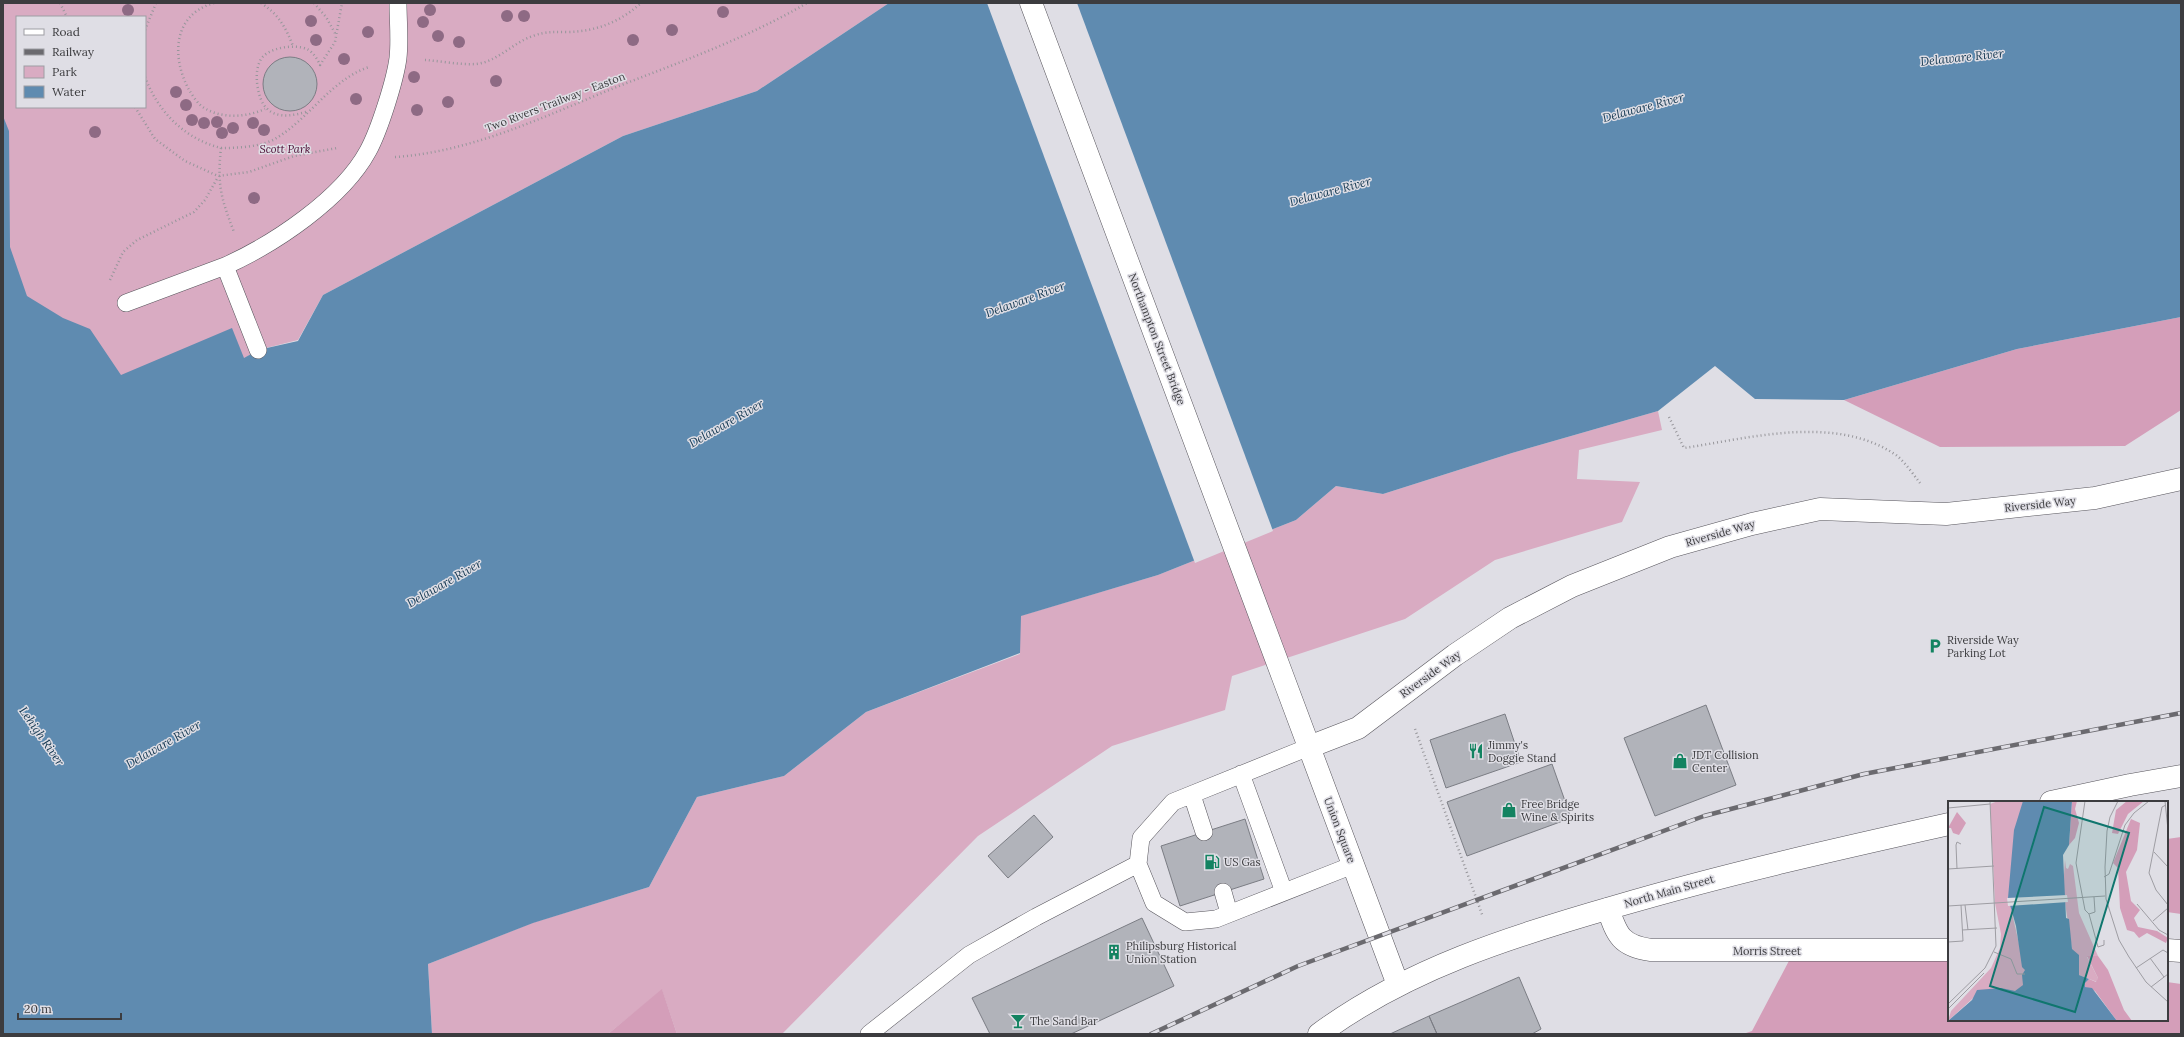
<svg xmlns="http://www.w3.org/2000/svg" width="2184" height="1037" font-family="Lora,serif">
	<rect width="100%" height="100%" fill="#dfdee5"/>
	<path fill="#d9abc2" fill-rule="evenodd" d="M3 3H889L757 91 623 136 323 295 298 340 258 350 131 426 3 340ZM17 17H145V107H17Z
		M1658 411 1662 430 1579 450 1577 479 1640 482 1622 522 1495 560 1405 619 1232 676 1225 710 1112 746 978 836 782 1034H677L662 990 608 1034H432L428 964 532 923 649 887 697 797 784 776 866 712 1020 654V616L1158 575 1296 520 1336 486 1383 494 1512 453Z"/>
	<path fill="#d49eb9" d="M2181 317V410L2125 446 1940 447 1844 400 2017 349Z
		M2181 837V914L2167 912V839Z
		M1791 957 1949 959V1020H2167V982L2181 984V1034H1743L1752 1031Z
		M662 989 677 1034H608Z"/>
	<path fill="#5f8bb0" d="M889 3H2181V317L2017 349 1844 400 1755 399 1715 366 1658 411 1512 453 1383 494 1336 486 1296 520 1158 575 1021 616 1020 653 866 712 784 776 697 797 649 887 533 923 428 964 432 1034H3V116L9 131 10 247 27 296 63 318 90 329 121 375 232 328 244 358 258 350 298 341 323 295 623 136 757 91Z"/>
	<path fill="#dfdee5" d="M987 3H1077L1273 531 1195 563Z"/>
	<path fill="#b1b3ba" stroke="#7b7d84" d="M263 84a27 27 0 1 1 54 0a27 27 0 1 1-54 0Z
		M1706 705 1736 785 1655 816 1624 738Z
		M1505 714 1521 762 1446 788 1430 740Z
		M1552 764 1571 818 1467 856 1447 802Z
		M1034 815 1053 837 1008 878 988 856Z
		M1245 819 1264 879 1180 906 1161 846Z
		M1142 918 1174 986 1071 1034H990L972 998Z
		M1519 977 1541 1029 1532 1034H1437L1429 1016Z
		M1429 1016 1437 1034H1390Z"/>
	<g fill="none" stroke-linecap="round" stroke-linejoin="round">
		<g stroke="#57555c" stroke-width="18">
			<path id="lane" d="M126 303 225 266
				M258 350 225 266C274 244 342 199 368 151 379 131 395 81 398 58 400 40 398 21 398 3
				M1309 747 1173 802 1141 838 1138 864 1154 903 1185 922 1216 919 1353 865
				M1241 774 1284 892
				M1192 795 1204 832
				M1223 892 1229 913
				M869 1034 969 955 1036 917 1138 864"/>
		</g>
		<g stroke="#57555c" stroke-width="23">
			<path id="street" d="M1309 747 1358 728 1455 655 1510 618 1572 586 1670 547 1752 524 1820 509 1946 514 2095 498 2181 479"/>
		</g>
		<g stroke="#57555c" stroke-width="23">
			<path id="secondary" d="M1608 909C1617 935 1621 946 1651 950H1949
				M2167 950 2181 951"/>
		</g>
		<g stroke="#57555c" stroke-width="23">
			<path id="primary" d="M1031 3 1398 985
				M2051 802 2130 785 2181 776
				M1319 1034C1407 969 1512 936 1617 906 1726 874 1837 849 1949 824"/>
		</g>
		<path stroke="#97969b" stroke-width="2.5" stroke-dasharray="1 3" stroke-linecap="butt" d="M60 3 67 17
			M214 3C174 14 171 55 188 88 192 95 198 105 206 109 224 119 247 117 265 109
			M261 3C279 15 285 26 293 46
			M314 3 326 17 336 35
			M145 30 156 3
			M425 60C441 61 459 65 476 64 497 62 514 42 533 36 546 31 556 32 569 32 597 31 620 22 641 3
			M145 77C158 112 185 139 221 148 217 185 221 198 234 232
			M135 107 155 139 185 161 218 176 249 172 294 156 337 148
			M306 112C282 119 263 117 258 89 256 79 256 68 261 59 269 47 295 44 307 49 313 52 318 60 320 65L335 42 342 3
			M221 148C238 148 258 147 273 140 308 121 330 80 369 67
			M395 157C473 152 547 115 619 86 683 61 747 38 807 3
			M110 280 123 252 137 240 194 212 205 200 218 177
			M1669 417 1684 448C1751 438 1835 414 1896 455 1905 462 1913 474 1920 483
			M1415 729 1483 917"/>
		<use href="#lane" stroke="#fff" stroke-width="17"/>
		<use href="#street" stroke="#fff" stroke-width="22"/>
		<use href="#secondary" stroke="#fff" stroke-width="22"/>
		<use href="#primary" stroke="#fff" stroke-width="22"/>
		<g stroke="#6b6a6f" stroke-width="4.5">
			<path id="rail" d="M1151 1034 1298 966 1704 816 1864 774 2181 713"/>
		</g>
		<use href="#rail" stroke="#dfdee5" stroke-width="3" stroke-dasharray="9" stroke-linecap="butt"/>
	</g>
	<g fill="#8e6a84">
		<circle cx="128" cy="10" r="6"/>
		<circle cx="430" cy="10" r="6"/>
		<circle cx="723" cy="12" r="6"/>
		<circle cx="507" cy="16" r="6"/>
		<circle cx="524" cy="16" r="6"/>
		<circle cx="311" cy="21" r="6"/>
		<circle cx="423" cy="22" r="6"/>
		<circle cx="672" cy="30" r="6"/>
		<circle cx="368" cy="32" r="6"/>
		<circle cx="438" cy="36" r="6"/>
		<circle cx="316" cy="40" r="6"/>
		<circle cx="633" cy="40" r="6"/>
		<circle cx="459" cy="42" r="6"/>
		<circle cx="344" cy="59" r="6"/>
		<circle cx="414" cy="77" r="6"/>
		<circle cx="496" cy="81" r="6"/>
		<circle cx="176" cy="92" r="6"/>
		<circle cx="356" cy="99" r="6"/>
		<circle cx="448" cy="102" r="6"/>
		<circle cx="186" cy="105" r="6"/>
		<circle cx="417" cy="110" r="6"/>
		<circle cx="192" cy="120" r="6"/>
		<circle cx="217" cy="122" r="6"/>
		<circle cx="204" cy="123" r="6"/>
		<circle cx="253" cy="123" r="6"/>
		<circle cx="233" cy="128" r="6"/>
		<circle cx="264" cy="130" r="6"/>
		<circle cx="95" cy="132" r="6"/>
		<circle cx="222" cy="133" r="6"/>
		<circle cx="254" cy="198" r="6"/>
	</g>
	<defs>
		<g id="parking-bare" transform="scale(1.2)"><path d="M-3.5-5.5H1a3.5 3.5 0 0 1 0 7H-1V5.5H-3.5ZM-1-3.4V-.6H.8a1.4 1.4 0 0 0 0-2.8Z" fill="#138361" stroke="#dfdee5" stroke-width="2.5" paint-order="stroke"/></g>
		<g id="restaurant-bare" transform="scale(1.2)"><path d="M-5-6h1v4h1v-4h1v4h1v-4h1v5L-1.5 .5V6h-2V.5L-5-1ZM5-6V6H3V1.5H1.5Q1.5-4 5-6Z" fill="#138361" stroke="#dfdee5" stroke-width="2.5" paint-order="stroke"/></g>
		<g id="shop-bare" transform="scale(1.2)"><path d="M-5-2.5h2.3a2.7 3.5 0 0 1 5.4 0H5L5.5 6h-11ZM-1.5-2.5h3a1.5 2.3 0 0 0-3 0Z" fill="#138361" stroke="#dfdee5" stroke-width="2.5" paint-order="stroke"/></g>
		<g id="fuel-bare" transform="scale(1.2)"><path d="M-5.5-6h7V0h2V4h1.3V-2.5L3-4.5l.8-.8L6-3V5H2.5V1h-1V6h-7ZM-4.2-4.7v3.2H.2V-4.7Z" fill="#138361" stroke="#dfdee5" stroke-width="2.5" paint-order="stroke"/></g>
		<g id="building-bare" transform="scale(1.2)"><path d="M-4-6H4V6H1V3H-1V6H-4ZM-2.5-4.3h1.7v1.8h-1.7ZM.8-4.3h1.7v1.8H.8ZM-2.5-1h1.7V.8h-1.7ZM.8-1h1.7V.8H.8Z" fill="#138361" stroke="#dfdee5" stroke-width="2.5" paint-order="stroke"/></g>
		<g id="bar-bare" transform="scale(1.2)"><path d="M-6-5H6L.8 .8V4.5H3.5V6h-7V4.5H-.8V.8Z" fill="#138361" stroke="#dfdee5" stroke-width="2.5" paint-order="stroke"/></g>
	</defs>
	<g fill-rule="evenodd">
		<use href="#parking-bare" x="1935" y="646"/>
		<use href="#restaurant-bare" x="1476" y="751"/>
		<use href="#shop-bare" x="1680" y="761"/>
		<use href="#shop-bare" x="1509" y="810"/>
		<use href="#fuel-bare" x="1212" y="862"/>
		<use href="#building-bare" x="1114" y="952"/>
		<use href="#bar-bare" x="1018" y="1021"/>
	</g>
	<g text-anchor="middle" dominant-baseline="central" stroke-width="3" stroke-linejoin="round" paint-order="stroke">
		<g font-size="11" fill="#3c3c3f" stroke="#dfdee5">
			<text transform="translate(555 102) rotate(-21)">Two Rivers Trailway - Easton</text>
			<text transform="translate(1157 339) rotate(69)">Northampton Street Bridge</text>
			<text transform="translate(2040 504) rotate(-6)">Riverside Way</text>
			<text transform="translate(1720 533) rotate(-16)">Riverside Way</text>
			<text transform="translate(1430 674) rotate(-36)">Riverside Way</text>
			<text transform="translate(1340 830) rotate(69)">Union Square</text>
			<text transform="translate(1669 891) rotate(-16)">North Main Street</text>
			<text x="1767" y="951">Morris Street</text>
		</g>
		<g font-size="11" font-style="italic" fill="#4c0c34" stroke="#dfdee5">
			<text x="285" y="149">Scott Park</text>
		</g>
		<g font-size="11" fill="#3c3c3f" stroke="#dfdee5" text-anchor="start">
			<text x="1947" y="640">Riverside Way<tspan x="1947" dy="13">Parking Lot</tspan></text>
			<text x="1488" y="745">Jimmy's<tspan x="1488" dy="13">Doggie Stand</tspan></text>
			<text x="1692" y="755">JDT Collision<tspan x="1692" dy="13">Center</tspan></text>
			<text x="1521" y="804">Free Bridge<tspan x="1521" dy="13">Wine &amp; Spirits</tspan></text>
			<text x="1224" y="862">US Gas</text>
			<text x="1126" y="946">Philipsburg Historical<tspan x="1126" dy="13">Union Station</tspan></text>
			<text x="1030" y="1021">The Sand Bar</text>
		</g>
		<g font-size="12" font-style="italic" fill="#133751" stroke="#dfdee5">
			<text transform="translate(1962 57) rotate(-6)">Delaware River</text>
			<text transform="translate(1643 107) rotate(-15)">Delaware River</text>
			<text transform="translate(1330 191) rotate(-15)">Delaware River</text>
			<text transform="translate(1025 299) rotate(-20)">Delaware River</text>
			<text transform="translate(726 423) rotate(-30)">Delaware River</text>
			<text transform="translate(444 583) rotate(-30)">Delaware River</text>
			<text transform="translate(42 736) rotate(55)">Lehigh River</text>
			<text transform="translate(163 744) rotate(-30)">Delaware River</text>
		</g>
	</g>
	<g transform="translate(1948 801)">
		<rect width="220" height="220" fill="#dfdee5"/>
		<path d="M50 0H78L63 108 77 169 75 191 34 189 0 220 3 210 43 167 52 147 53 133 47 102 42 3ZM117 59 118 67 120 68 122 63 125 65 131 112 150 155 139 156 150 177 149 181 131 174 124 148 115 88Z" fill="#d9abc2"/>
		<path d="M124 0H129L127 8 131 22 127 37 121 44ZM179 0H196L180 13 170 33 164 32 168 9ZM9 11 18 22 11 34 5 32 3 27H0ZM183 18 192 22 189 49 178 71 183 100 192 109 186 117 190 126 209 130 220 137 218 142 199 132 191 137 186 131 179 129 172 107 170 67 165 62ZM139 155H150L160 169 176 209 184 220H169L147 190 137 186 136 182 141 178 148 181 150 177Z" fill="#d49eb9"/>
		<path d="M75 0H124L121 44 115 54 118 117 121 118 124 148 131 154V174L141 178 137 182V186L144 187 169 220H0L24 199 29 189 53 187 67 190 75 184 74 174 77 169 74 166 68 125 60 97 66 29Z" fill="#5f8bb0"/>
		<path d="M119 94 120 101 60 105 59 97Z" fill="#dfdee5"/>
		<path fill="none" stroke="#9e9da3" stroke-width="1" d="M137 0 128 62 137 109 141 113 147 111 146 96M170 0 162 16 159 30 157 66 158 98 171 139 181 156 198 181 220 201M217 0 220 29M218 4 214 6 201 72 208 89 220 104M0 7 42 3M206 51 220 66M0 68 46 65M9 68 8 44 9 41 13 43M156 76 161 73 177 24 186 12 201 0M189 103 211 129 220 134M17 104 20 129M0 105 157 95M141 113 150 146 156 144V139M205 120 220 107M14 129 49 127M0 141 15 140 13 104M46 151 63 158 69 173H77M202 157 216 176M188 167 215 149 220 152M203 186 220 173M0 203 37 167 48 145 42 0M0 208 36 172"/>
		<path fill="#0f766e" fill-opacity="0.15" stroke="#0f766e" stroke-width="2" d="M96 6 181 32 127 211 42 185Z"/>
		<rect width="220" height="220" fill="none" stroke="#3c3c3f" stroke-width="2"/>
	</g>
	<rect width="2184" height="1037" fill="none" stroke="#3c3c3f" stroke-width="8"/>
	<rect x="16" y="16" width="130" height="92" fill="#dfdee5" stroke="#9e9da3"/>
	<rect x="24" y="29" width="20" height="6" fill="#ffffff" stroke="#9e9da3"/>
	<text x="52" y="36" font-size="12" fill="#3c3c3f">Road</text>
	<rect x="24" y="49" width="20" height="6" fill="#6b6a6f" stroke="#9e9da3"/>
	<text x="52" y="56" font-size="12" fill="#3c3c3f">Railway</text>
	<rect x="24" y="66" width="20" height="12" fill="#d9abc2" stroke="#9e9da3"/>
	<text x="52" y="76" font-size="12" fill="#3c3c3f">Park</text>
	<rect x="24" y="86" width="20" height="12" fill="#5f8bb0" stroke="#9e9da3"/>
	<text x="52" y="96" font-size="12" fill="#3c3c3f">Water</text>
	<path d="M18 1013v6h103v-6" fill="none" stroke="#3c3c3f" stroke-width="2"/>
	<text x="24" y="1013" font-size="12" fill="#3c3c3f" stroke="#dfdee5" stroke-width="3" paint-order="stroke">20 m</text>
</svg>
